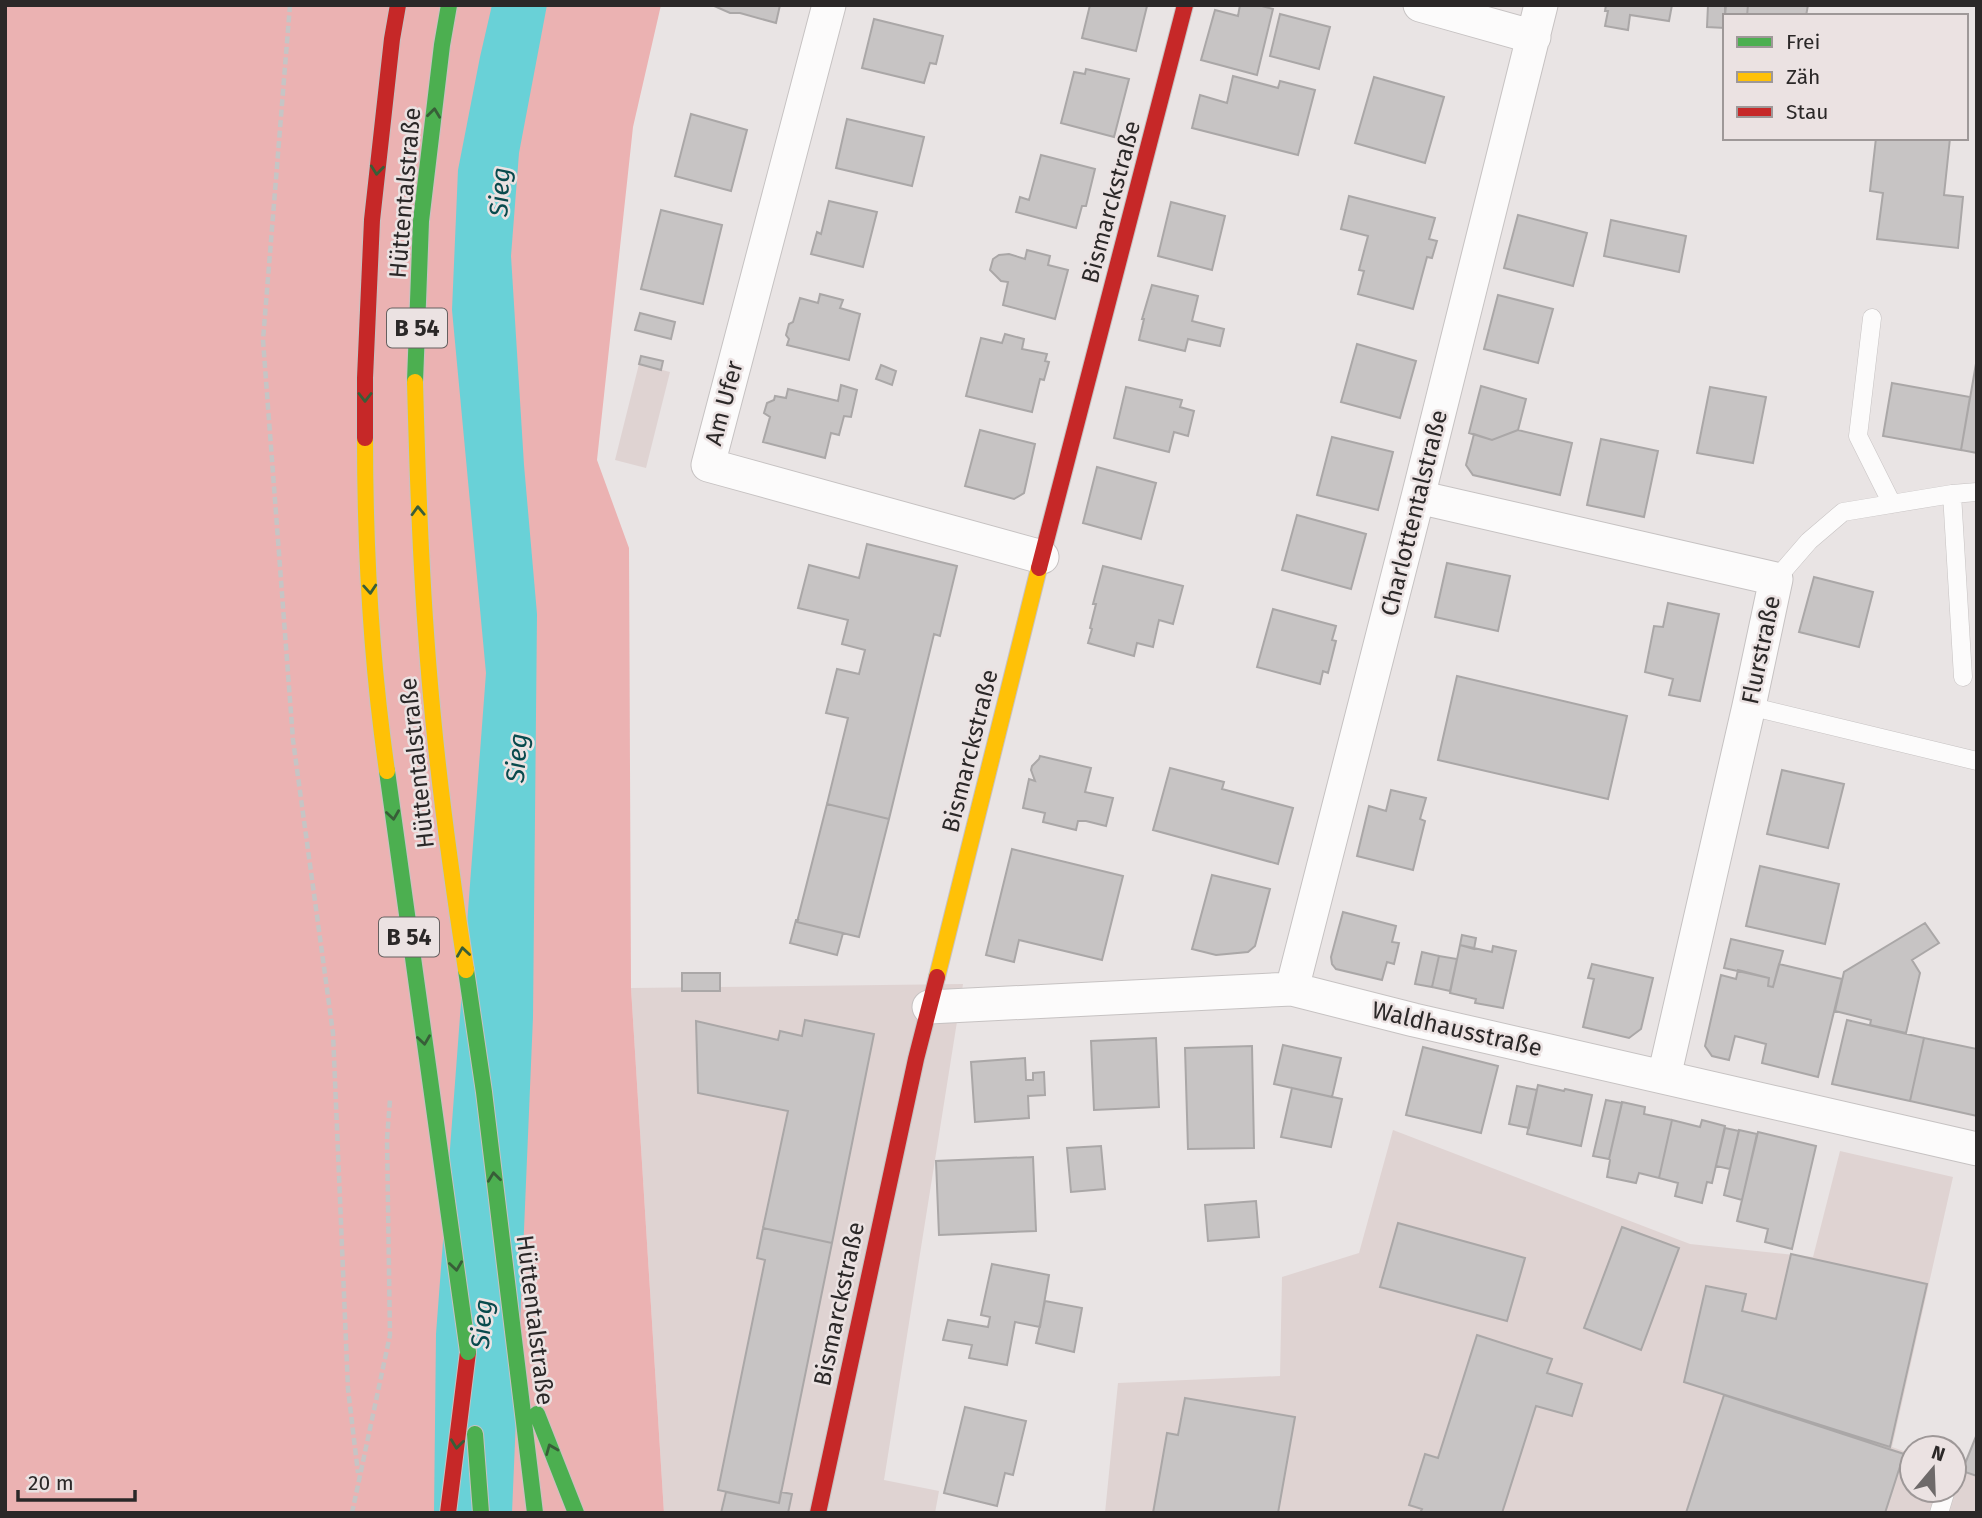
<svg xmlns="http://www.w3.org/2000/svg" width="1982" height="1518" font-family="'Fira Sans',sans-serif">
	<rect width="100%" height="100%" fill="#e9e4e4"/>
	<path fill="#dfd3d2" d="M639 364 670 372 646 468 615 460Z
		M963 984 884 1480 939 1491 935 1513H664L631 988Z
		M1393 1130 1690 1244 1813 1257 1840 1151 1953 1177 1892 1447 1912 1454V1490H1954V1469L1977 1477V1513H1105L1118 1383 1280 1376 1282 1277 1359 1253Z"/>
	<path fill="#ebb2b2" d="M5 5H661L633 127 597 460 629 548 631 988 664 1513H5Z"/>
	<path fill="#69d1d7" d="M492 5H547L519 153 511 256 524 465 537 614 533 1017 512 1513H434L436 1334 486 673 452 310 458 170 480 57Z"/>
	<path fill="#c7c4c4" stroke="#aaa7a7" stroke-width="2" d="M712 5H780L776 23 740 13H730Z
		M1090 5 1147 6 1136 51 1082 38Z
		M1240 5H1258L1273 9 1257 75 1201 60 1215 10 1238 16Z
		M1606 5H1672L1669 21 1630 15 1628 30 1605 26 1608 11H1605Z
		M1708 5H1725V28L1707 27Z
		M1726 5H1748L1747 16H1725Z
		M1748 5H1808L1806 16H1747Z
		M1280 14 1330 27 1319 69 1270 56Z
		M874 19 943 36 936 64 930 63 924 83 862 68Z
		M1086 69 1129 79 1114 137 1061 123 1074 72 1085 74Z
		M1233 76 1278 88 1280 81 1315 90 1298 155 1192 128 1200 95 1227 103Z
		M1374 77 1444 97 1425 163 1355 143Z
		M691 114 747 130 731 191 675 176Z
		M847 119 924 137 912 186 836 168Z
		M1876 138H1950L1944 195 1963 197 1958 248 1877 239 1883 193 1870 191Z
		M1041 155 1095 169 1086 206H1082L1076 228 1016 212 1020 197 1029 200Z
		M1349 196 1435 218 1429 239 1437 241 1432 258 1427 257 1413 309 1358 294 1364 271 1359 270 1368 236 1341 229Z
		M829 201 877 212 863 267 811 254 817 232 821 234Z
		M1171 202 1225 216 1212 270 1158 256Z
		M661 210 722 225 703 304 641 289Z
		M1518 215 1587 233 1573 286 1504 268Z
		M1611 220 1686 236 1679 272 1604 256Z
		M1027 250 1050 256 1048 265 1068 270 1055 319 1003 305 1008 282 1001 281 990 270 993 259 999 255 1009 254 1025 259Z
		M1152 285 1198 296 1192 321 1224 329 1220 346 1188 339 1185 351 1139 340 1144 319H1142Z
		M820 294 843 300 840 308 860 314 849 360 787 345 789 339 786 335 789 324 793 322 800 298 818 303Z
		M1498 295 1553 309 1538 363 1484 349Z
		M640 313 675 322 671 339 635 330Z
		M1005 334 1024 339 1022 349 1047 354 1045 361 1049 362 1044 380 1040 379 1032 412 966 396 981 338 1002 343Z
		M1357 344 1416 361 1400 418 1341 402Z
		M641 356 663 361 661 370 639 364Z
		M1977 358V453L1961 450Z
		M881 365 896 371 892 385 876 379Z
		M1892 383 1970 397 1961 450 1883 436Z
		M841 385 857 390 851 417 844 416 839 435 831 433 825 458 763 442 770 417 764 413 767 403 774 400 775 396 786 398 788 389 838 401Z
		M1481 386 1526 399 1518 430 1492 440 1469 433Z
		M1126 387 1182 400 1180 407 1194 411 1188 436 1174 432 1169 452 1114 438Z
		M1710 387 1766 397 1753 463 1697 453Z
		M980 430 1035 444 1024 493 1014 499 965 486Z
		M1518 430 1572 443 1560 495 1473 475 1466 465 1474 434 1492 440Z
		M1332 437 1393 452 1378 510 1317 495Z
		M1601 439 1658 451 1644 517 1587 505Z
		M1097 467 1156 483 1141 539 1083 523Z
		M1297 515 1366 534 1351 589 1282 570Z
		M867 544 957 566 940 636 934 634 889 819 827 804 848 718 826 713 837 669 859 674 865 650 842 644 848 620 798 608 809 565 859 578Z
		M1447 563 1510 576 1498 631 1435 617Z
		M1103 566 1183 586 1173 624 1159 620 1153 647 1137 643 1134 656 1088 643 1092 629 1090 628 1096 604H1093Z
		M1814 577 1873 592 1859 647 1799 632Z
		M1668 603 1719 614 1700 701 1669 695 1673 679 1645 672 1654 626 1663 627Z
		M1273 609 1336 626 1332 640 1336 641 1328 673 1323 671 1320 684 1257 667Z
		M1457 676 1627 716 1608 799 1438 760Z
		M1040 756 1091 768 1085 792 1113 798 1106 826 1086 821H1078L1076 830 1043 822 1045 813 1023 808 1029 779 1035 781 1031 770 1032 766 1039 759Z
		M1170 768 1224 782 1222 789 1293 808 1278 864 1153 830Z
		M1782 770 1844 784 1828 848 1767 834Z
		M1391 790 1426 798 1420 819 1425 821 1413 870 1357 856 1369 806 1386 811Z
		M827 804 889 819 859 937 797 922Z
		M1012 849 1123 876 1102 960 1019 940 1014 962 986 955Z
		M1760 866 1839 884 1825 944 1746 926Z
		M1212 875 1270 889 1255 946 1248 952 1216 955 1192 949Z
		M1343 912 1396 926 1392 942 1399 943 1394 964 1387 962 1382 980 1336 969 1332 964 1331 957Z
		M796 920H798L797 922 843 933 837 955 790 943Z
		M1925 923 1939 943 1912 960 1920 973 1906 1033 1870 1025 1871 1020 1835 1011 1844 972Z
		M1462 935 1476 938 1474 949 1460 945Z
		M1731 939 1783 951 1773 987 1768 986 1769 978 1724 968Z
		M1460 945 1492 952 1493 946 1516 951 1503 1008 1475 1003 1476 999 1450 993Z
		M1422 952 1439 956 1432 987 1415 984Z
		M1439 956 1457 959 1450 991 1432 987Z
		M1592 964 1653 978 1641 1029 1629 1038 1583 1027 1594 979 1588 978Z
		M1779 964 1842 979 1818 1077 1762 1063 1766 1044 1735 1036 1729 1060 1712 1056 1705 1046 1721 975 1736 979 1738 970 1769 978 1768 986 1773 987Z
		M682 973H720V991H682Z
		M805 1020 874 1034 832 1243 763 1228 788 1111 698 1093 696 1021 778 1040 780 1031 802 1036Z
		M1847 1020 1924 1038 1910 1101 1832 1084Z
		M1156 1038 1159 1107 1094 1110 1091 1041Z
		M1924 1038 1977 1049V1116L1910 1101Z
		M1283 1045 1341 1058 1332 1097 1274 1084Z
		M1252 1046 1254 1148 1188 1149 1185 1048Z
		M1423 1047 1498 1066 1481 1133 1406 1115Z
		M1025 1058 1026 1080H1033V1073L1044 1072 1045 1095 1028 1096 1029 1118 975 1122 971 1062Z
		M1538 1085 1564 1091 1565 1089 1592 1095 1581 1146 1527 1134Z
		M1517 1086 1537 1090 1529 1128 1509 1124Z
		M1292 1088 1342 1099 1331 1147 1281 1137Z
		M1606 1100 1622 1103 1609 1159 1593 1156Z
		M1622 1102 1645 1107 1644 1114 1672 1120 1659 1178 1639 1173 1636 1183 1607 1177 1610 1160 1609 1159Z
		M1672 1120 1700 1127 1702 1120 1725 1126 1712 1183 1707 1182 1702 1203 1675 1196 1678 1183 1659 1178Z
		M1725 1128 1739 1131 1730 1169 1716 1166Z
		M1739 1130 1757 1134 1742 1200 1724 1195Z
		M1758 1132 1816 1146 1792 1249 1765 1242 1768 1229 1737 1221Z
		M1101 1146 1105 1189 1071 1192 1067 1148Z
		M1033 1157 1036 1231 939 1235 936 1161Z
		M1256 1201 1259 1237 1208 1241 1205 1205Z
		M1398 1223 1525 1258 1507 1321 1380 1287Z
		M1622 1227 1679 1248 1641 1350 1584 1328Z
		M763 1228 832 1243 779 1503 718 1490 765 1260 757 1258Z
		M1791 1254 1927 1284 1890 1447 1684 1382 1706 1286 1746 1294 1742 1311 1776 1319Z
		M992 1264 1049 1275 1040 1327 1015 1322 1007 1365 969 1358 972 1345 943 1340 948 1320 988 1327 990 1317 981 1315Z
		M1045 1301 1082 1308 1074 1352 1036 1343Z
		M1477 1335 1552 1359 1547 1373 1582 1384 1572 1416 1536 1406 1502 1513H1420L1422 1509 1409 1505 1425 1454 1438 1458Z
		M1724 1395 1904 1454 1885 1513H1686Z
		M1185 1398 1295 1417 1278 1513H1153L1167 1433 1178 1435Z
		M965 1407 1026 1421 1013 1475 1005 1473 997 1506 944 1493Z
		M1977 1434V1476L1962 1471Z
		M726 1492 779 1503 781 1492 792 1494 788 1513H721Z"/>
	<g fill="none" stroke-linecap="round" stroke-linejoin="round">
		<g stroke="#c6c2c2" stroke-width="19">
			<path id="lane" d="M1872 318 1858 436 1892 504
				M1952 494 1963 677
				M1776 579 1809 541 1843 512 1952 494 1977 492
				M1749 706 1977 761
				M1939 1513 1946 1490"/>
		</g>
		<g stroke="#c6c2c2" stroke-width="35">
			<path id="street" d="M829 5 708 465 1042 557
				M1420 5 1534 37
				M1418 497 1776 579 1749 706 1664 1077
				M1292 989 1418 497 1541 5
				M929 1007 1292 989 1414 1020 1977 1149"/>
		</g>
		<g stroke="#c6c2c2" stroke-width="18">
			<path id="fast" d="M415 382 421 221 442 45 449 5
				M466 970 484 1092 535 1513
				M537 1414 576 1513
				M475 1434 481 1513"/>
		</g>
		<g stroke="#c6c2c2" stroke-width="18">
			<path id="slow" d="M415 382C418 494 422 605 433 717 441 801 453 886 466 970
				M937 977 1039 568"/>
		</g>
		<g stroke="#c6c2c2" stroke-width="18">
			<path id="jam" d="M1039 568 1185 5
				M448 1513 468 1352
				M818 1513 916 1059 937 977"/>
		</g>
		<path stroke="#c6c5c5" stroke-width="4.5" stroke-dasharray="7 3.5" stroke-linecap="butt" d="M290 5 263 340 293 740 333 1033 348 1389 358 1473
			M352 1513 390 1335 387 1139 390 1100"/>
		<use href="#lane" stroke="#fcfbfb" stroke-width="18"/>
		<use href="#street" stroke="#fcfbfb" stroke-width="33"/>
		<use href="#fast" stroke="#4caf50" stroke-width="16"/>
		<use href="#slow" stroke="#ffc107" stroke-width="16"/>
		<use href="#jam" stroke="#c62828" stroke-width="16"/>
		<g stroke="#c6c2c2" stroke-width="18" stroke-linecap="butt">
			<path id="fast-bridge" d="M387 771 468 1352"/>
		</g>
		<g stroke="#c6c2c2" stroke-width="18" stroke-linecap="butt">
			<path id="slow-bridge" d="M365 438C365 549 371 661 387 771"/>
		</g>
		<g stroke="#c6c2c2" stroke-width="18" stroke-linecap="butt">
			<path id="jam-bridge" d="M365 438V378L372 220 392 39 398 5"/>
		</g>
		<use href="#fast-bridge" stroke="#4caf50" stroke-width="16"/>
		<use href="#slow-bridge" stroke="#ffc107" stroke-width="16"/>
		<use href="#jam-bridge" stroke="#c62828" stroke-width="16"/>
	</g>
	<defs><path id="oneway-chevron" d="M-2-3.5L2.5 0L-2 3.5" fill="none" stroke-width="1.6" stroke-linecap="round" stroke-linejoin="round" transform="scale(1.75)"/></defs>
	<g stroke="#385e38">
		<use href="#oneway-chevron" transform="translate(434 113) rotate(-83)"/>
		<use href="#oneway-chevron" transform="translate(377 170) rotate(96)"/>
		<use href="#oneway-chevron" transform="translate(365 397) rotate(90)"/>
		<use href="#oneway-chevron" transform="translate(418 511) rotate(-92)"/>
		<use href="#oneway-chevron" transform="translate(370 589) rotate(86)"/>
		<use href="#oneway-chevron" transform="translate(393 815) rotate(82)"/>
		<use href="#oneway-chevron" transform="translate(463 952) rotate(-98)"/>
		<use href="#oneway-chevron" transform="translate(424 1040) rotate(82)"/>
		<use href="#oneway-chevron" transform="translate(494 1177) rotate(-97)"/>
		<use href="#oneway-chevron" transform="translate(456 1266) rotate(82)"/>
		<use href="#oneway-chevron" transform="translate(457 1444) rotate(97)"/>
		<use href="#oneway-chevron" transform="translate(551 1449) rotate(-112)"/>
	</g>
	<g text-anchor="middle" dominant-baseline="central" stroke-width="5" stroke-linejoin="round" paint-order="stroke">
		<g fill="#ebe2e2" stroke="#656060" stroke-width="2">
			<rect x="387" y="308.5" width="60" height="39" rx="5"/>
			<rect x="379" y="917.5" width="60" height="39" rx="5"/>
		</g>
		<g font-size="23" font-weight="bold" fill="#2b2828">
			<text x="417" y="328">B 54</text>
			<text x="409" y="937">B 54</text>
		</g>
		<g font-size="24" fill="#2b2828" stroke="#ebe2e2">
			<text transform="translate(405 193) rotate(-85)">Hüttentalstraße</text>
			<text transform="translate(1111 202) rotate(-75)">Bismarckstraße</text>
			<text transform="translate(724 403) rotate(-75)">Am Ufer</text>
			<text transform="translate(1414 513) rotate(-76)">Charlottentalstraße</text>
			<text transform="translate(1761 650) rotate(-78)">Flurstraße</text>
			<text transform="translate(970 751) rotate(-76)">Bismarckstraße</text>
			<text transform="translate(417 763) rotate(-96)">Hüttentalstraße</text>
			<text transform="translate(1457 1029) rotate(13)">Waldhausstraße</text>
			<text transform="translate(839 1304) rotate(-78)">Bismarckstraße</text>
			<text transform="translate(535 1320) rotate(83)">Hüttentalstraße</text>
		</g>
		<g font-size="26" font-style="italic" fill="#084a4d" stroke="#ebe2e2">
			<text transform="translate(500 192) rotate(-87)">Sieg</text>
			<text transform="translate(517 758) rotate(-86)">Sieg</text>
			<text transform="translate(482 1324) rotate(-86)">Sieg</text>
		</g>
	</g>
	<rect width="1982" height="1518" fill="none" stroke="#2b2828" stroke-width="14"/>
	<rect x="1723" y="14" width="245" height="126" fill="#ebe2e2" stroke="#9e9898" stroke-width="2"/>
	<rect x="1737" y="37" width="35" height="10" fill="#4caf50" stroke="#9e9898" stroke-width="2"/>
	<text x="1786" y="49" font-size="21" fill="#2b2828">Frei</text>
	<rect x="1737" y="72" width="35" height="10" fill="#ffc107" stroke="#9e9898" stroke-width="2"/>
	<text x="1786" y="84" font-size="21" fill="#2b2828">Zäh</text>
	<rect x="1737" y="107" width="35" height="10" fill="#c62828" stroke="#9e9898" stroke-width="2"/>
	<text x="1786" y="119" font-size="21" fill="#2b2828">Stau</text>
	<g transform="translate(1933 1469) rotate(19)"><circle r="33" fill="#ebe2e2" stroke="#9e9898" stroke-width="2"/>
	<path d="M0-5L12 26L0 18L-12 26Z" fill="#6e6a6a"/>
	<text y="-10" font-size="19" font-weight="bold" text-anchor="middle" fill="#2b2828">N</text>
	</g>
	<path d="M18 1490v10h117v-10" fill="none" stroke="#2b2828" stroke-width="3.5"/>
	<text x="28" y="1490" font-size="21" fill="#2b2828" stroke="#ebe2e2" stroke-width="5" paint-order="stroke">20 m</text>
</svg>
